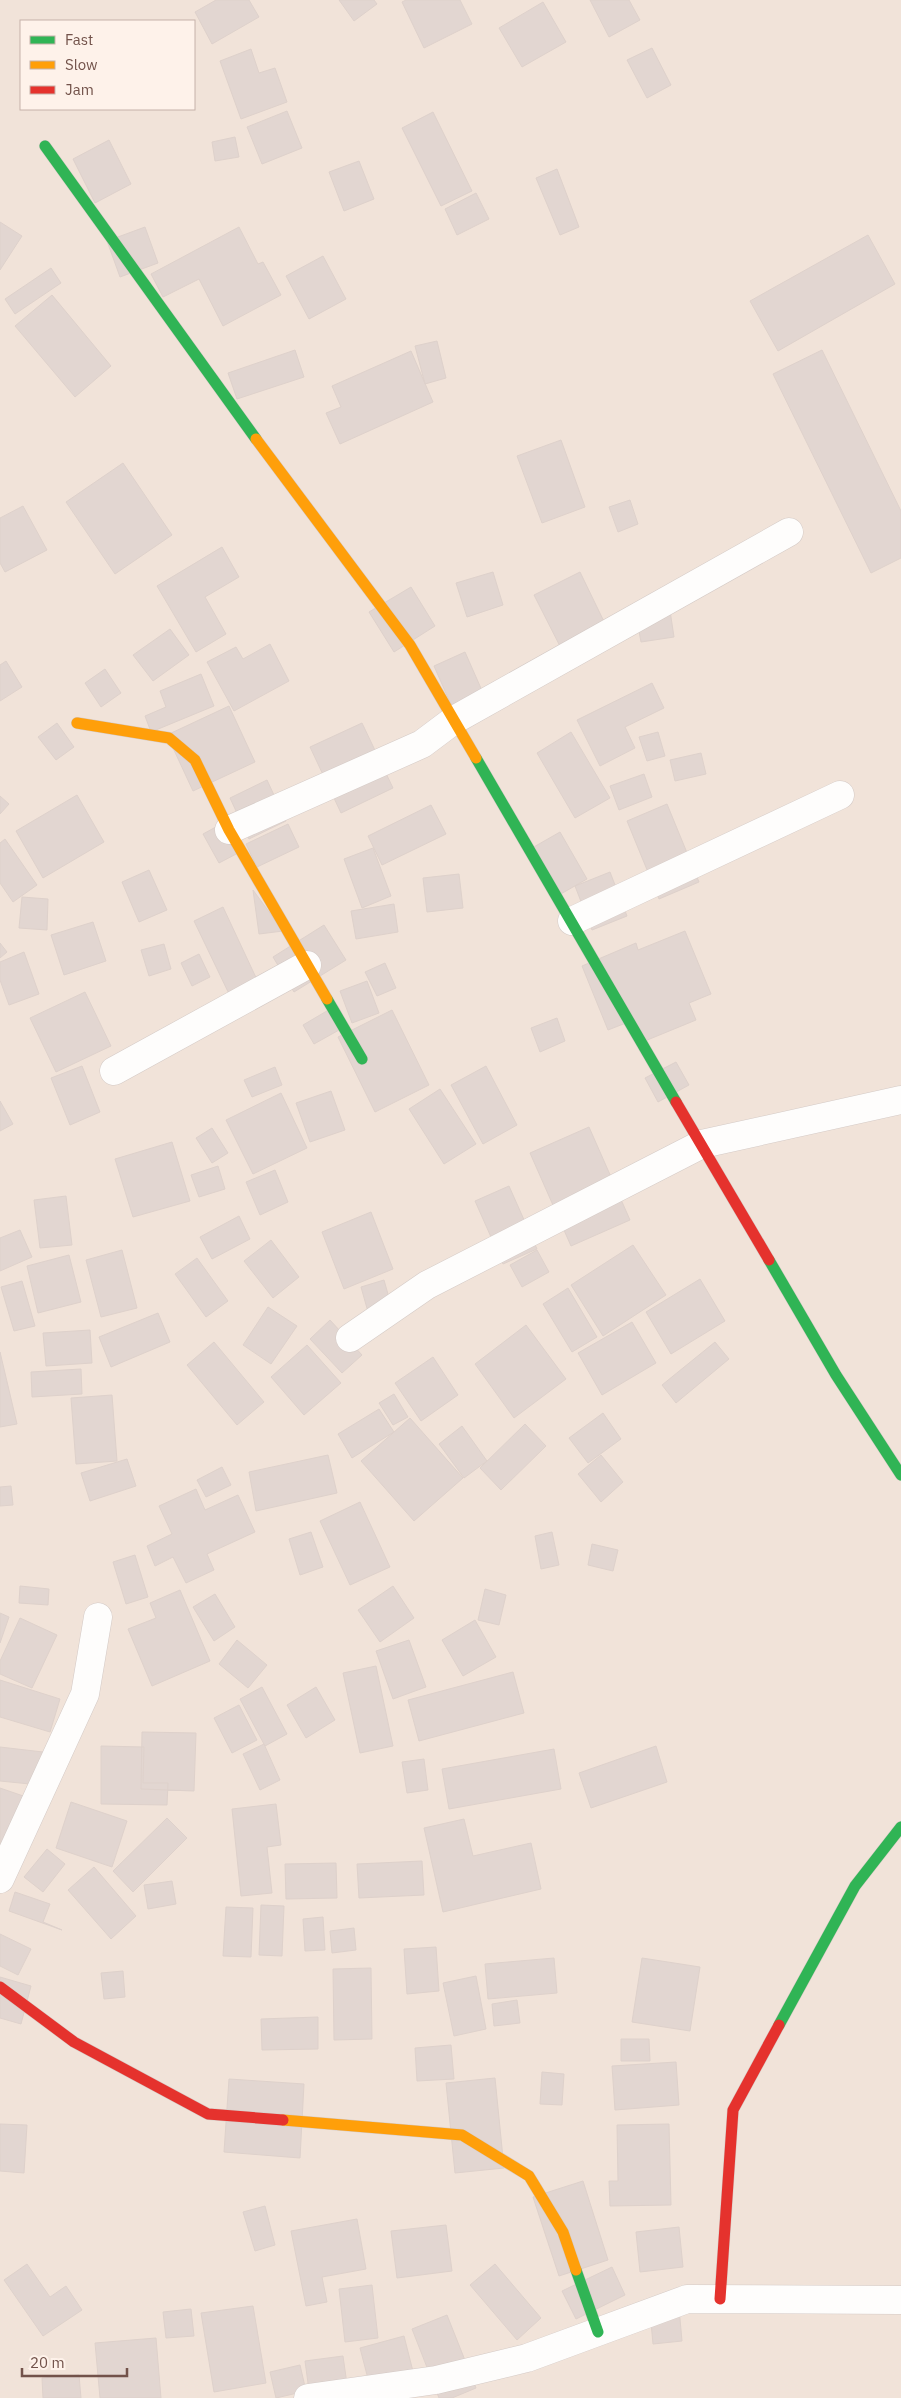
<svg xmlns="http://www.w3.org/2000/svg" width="901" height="2398" font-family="'IBM Plex Sans',sans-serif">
	<rect width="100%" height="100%" fill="#f6efe9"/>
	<path fill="#f1e3d9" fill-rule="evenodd" d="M0 0H901V2398H0ZM21 21H194V109H21Z"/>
	<path fill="#e2d6d1" stroke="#ded1cb" d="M216 0H249L259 17 212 44 195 12Z
		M339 0H374L377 4 354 21Z
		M406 0H460L472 24 424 48 402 2Z
		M590 0H629L640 20 609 37Z
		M543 2 566 42 522 67 499 28Z
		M652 48 671 85 647 98 627 60Z
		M251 49 259 73 275 68 287 102 241 119 220 61Z
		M287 111 302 148 262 164 247 127Z
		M433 112 472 191 441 206 402 128Z
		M235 137 239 157 215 161 212 142Z
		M109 140 131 184 95 203 73 159Z
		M359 161 374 199 344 211 329 172Z
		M557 169 579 227 560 235 536 178Z
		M476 193 489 219 457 235 445 209Z
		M0 222 22 236 0 270Z
		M145 227 158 263 120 277 107 241Z
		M239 227 258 264 263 262 281 295 223 326 199 279 163 297 151 274Z
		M868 235 895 284 778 351 750 301Z
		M323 256 346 299 309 319 286 276Z
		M51 268 61 283 15 314 5 299Z
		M52 295 111 366 75 397 15 326Z
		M437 341 446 378 425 384 415 346Z
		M295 350 304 377 237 399 228 373Z
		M822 350 901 511V558L871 573 773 374Z
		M411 351 433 402 340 444 326 413 341 407 332 386Z
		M561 440 585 507 542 523 517 456Z
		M123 463 172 535 115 574 66 502Z
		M630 500 638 524 618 532 609 507Z
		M23 506 47 550 5 572 0 563V518Z
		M222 547 239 577 205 597 226 634 196 652 157 586Z
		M493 572 503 605 467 617 456 583Z
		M580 572 611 636 566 658 534 595Z
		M411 587 435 626 394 652 369 612Z
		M669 604 674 637 641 642 635 610Z
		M170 629 189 655 153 681 133 655Z
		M270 644 289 681 234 711 207 662 236 647 243 659Z
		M465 652 491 711 460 725 434 666Z
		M6 661 22 687 0 701V665Z
		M105 669 121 693 101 707 85 683Z
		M201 674 214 706 151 732 145 716 166 707 160 691Z
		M652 683 664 708 625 727 635 748 600 766 577 720Z
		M229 706 255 762 193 791 167 735Z
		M57 723 74 747 56 760 38 737Z
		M362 723 393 788 341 813 310 747Z
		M571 732 610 798 575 818 537 753Z
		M658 732 665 756 647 761 639 737Z
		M701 753 706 774 675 781 670 760Z
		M644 774 652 797 619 810 610 786Z
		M267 780 286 821 249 839 230 798Z
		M77 795 104 842 43 878 16 831Z
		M0 796 9 804 0 814Z
		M667 804 699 882 659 899 627 821Z
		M431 805 446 834 382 865 368 836Z
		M225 822 240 852 219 863 203 834Z
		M288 824 299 847 257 867 246 844Z
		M560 832 587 879 552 899 525 852Z
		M5 839 37 885 13 902 0 883V843Z
		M373 848 391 896 362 908 344 859Z
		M149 870 167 910 139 922 122 882Z
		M610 872 627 916 592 930 575 886Z
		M459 874 463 908 427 912 423 878Z
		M253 890 283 931 259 934Z
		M22 897 48 899 47 930 19 928Z
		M394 904 398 932 356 939 351 911Z
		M223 907 259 984 231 998 194 921Z
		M93 922 106 961 64 975 51 935Z
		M324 925 346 960 294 992 273 957Z
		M685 931 711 994 689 1003 696 1020 640 1043 631 1021 608 1030 582 966 636 943 638 950Z
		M0 943 7 952 0 958Z
		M164 944 171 969 149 976 141 950Z
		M24 952 39 994 9 1005 0 980V962Z
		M199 954 210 977 192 986 181 963Z
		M385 963 396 988 377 996 365 972Z
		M367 981 379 1013 352 1023 340 991Z
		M85 992 111 1046 56 1072 30 1018Z
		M337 1005 348 1025 314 1044 303 1025Z
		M392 1010 429 1085 375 1112 338 1037Z
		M557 1018 565 1041 540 1052 531 1028Z
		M676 1062 689 1085 658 1102 645 1078Z
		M82 1066 100 1112 70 1125 51 1078Z
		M486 1066 517 1125 483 1144 451 1085Z
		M275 1067 282 1085 252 1097 244 1080Z
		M440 1089 476 1144 444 1164 409 1109Z
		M331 1091 345 1130 310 1142 296 1103Z
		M281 1093 307 1148 253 1174 226 1120Z
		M0 1101 13 1124 0 1131Z
		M589 1127 630 1220 571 1246 530 1153Z
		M212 1128 228 1153 212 1163 196 1138Z
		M172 1142 190 1201 133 1217 115 1159Z
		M218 1166 225 1189 199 1197 191 1175Z
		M275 1170 288 1202 260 1215 246 1182Z
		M509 1186 537 1249 503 1264 475 1201Z
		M66 1196 72 1245 40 1248 34 1200Z
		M371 1212 393 1269 344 1289 322 1232Z
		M239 1216 250 1239 212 1259 200 1237Z
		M20 1230 32 1257 0 1271V1238Z
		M271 1240 299 1277 273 1298 244 1261Z
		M633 1245 666 1295 603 1336 571 1285Z
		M122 1250 137 1308 101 1317 86 1260Z
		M537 1250 549 1272 522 1287 510 1265Z
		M69 1255 81 1302 38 1313 27 1266Z
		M197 1258 228 1301 206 1317 175 1274Z
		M700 1279 725 1321 671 1354 646 1312Z
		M384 1280 395 1319 372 1326 361 1287Z
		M22 1281 35 1326 14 1331 1 1287Z
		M568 1288 597 1337 572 1352 543 1304Z
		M268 1307 297 1326 271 1364 243 1345Z
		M158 1313 170 1342 111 1367 99 1337Z
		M330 1320 362 1355 342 1373 310 1339Z
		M632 1322 656 1363 602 1395 578 1353Z
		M526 1325 566 1379 514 1418 475 1364Z
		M90 1330 92 1363 46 1366 43 1333Z
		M214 1342 264 1402 237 1425 187 1365Z
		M715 1342 729 1359 676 1403 662 1385Z
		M307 1345 341 1383 304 1415 271 1377Z
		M0 1352 17 1424 0 1427Z
		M433 1357 458 1395 421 1421 395 1383Z
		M81 1369 82 1394 32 1397 31 1372Z
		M394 1394 408 1417 393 1425 379 1403Z
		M112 1395 117 1461 76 1464 71 1398Z
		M379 1409 394 1432 352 1458 338 1434Z
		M603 1413 621 1439 588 1463 569 1438Z
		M410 1418 463 1478 414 1521 361 1461Z
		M525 1424 546 1446 501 1490 480 1468Z
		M462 1426 487 1461 464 1478 439 1444Z
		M328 1455 337 1493 256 1511 249 1472Z
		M601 1455 623 1482 601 1502 578 1474Z
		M127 1459 136 1486 90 1501 81 1473Z
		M222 1467 231 1485 206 1497 197 1480Z
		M11 1486 13 1505 0 1506V1487Z
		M196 1489 205 1510 238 1495 255 1532 207 1554 214 1570 186 1583 173 1557 155 1566 147 1546 172 1534 159 1506Z
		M360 1502 390 1567 350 1585 320 1521Z
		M311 1532 323 1567 300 1575 289 1539Z
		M552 1532 559 1565 541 1569 535 1536Z
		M592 1544 618 1550 613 1571 588 1565Z
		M135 1555 148 1597 126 1604 113 1562Z
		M20 1586 49 1589 48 1605 19 1603Z
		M393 1586 414 1618 380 1642 358 1610Z
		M485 1589 506 1595 499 1625 478 1620Z
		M180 1590 210 1661 152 1686 128 1629 156 1618 150 1603Z
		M215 1594 235 1627 214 1641 193 1607Z
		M0 1613 9 1617 0 1643Z
		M20 1618 57 1635 32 1688 0 1674V1661Z
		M475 1620 496 1657 463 1676 442 1640Z
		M237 1640 267 1665 248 1688 219 1664Z
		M409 1640 426 1687 393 1699 376 1651Z
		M376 1666 393 1746 360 1753 343 1673Z
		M513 1672 524 1713 419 1741 408 1700Z
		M0 1680 60 1699 50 1732 0 1717Z
		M262 1687 287 1734 265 1746 240 1699Z
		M316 1687 335 1720 306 1738 287 1705Z
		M239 1705 257 1740 232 1753 214 1718Z
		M142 1732 196 1733 194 1791 141 1789Z
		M264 1744 280 1780 260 1790 243 1754Z
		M101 1746 144 1747 143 1783H168L167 1805 101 1804Z
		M656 1746 667 1782 591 1808 579 1773Z
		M0 1747 43 1752 40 1785 0 1781Z
		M554 1749 561 1789 449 1809 442 1769Z
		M424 1759 428 1790 407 1793 402 1762Z
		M0 1788 32 1799 0 1855Z
		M71 1802 127 1821 112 1867 56 1848Z
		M276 1804 281 1845 267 1847 272 1893 241 1896 232 1809Z
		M167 1818 187 1838 133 1892 113 1871Z
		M464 1819 473 1856 531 1843 541 1889 443 1912 424 1828Z
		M47 1849 65 1864 43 1892 24 1877Z
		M422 1861 424 1895 359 1898 357 1864Z
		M336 1863 337 1898 286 1899 285 1864Z
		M94 1867 136 1916 111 1939 68 1890Z
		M172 1881 176 1904 148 1909 144 1885Z
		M15 1892 50 1904 43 1922 62 1930 9 1911Z
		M261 1905 284 1906 282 1956 259 1955Z
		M226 1907 253 1908 251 1957 223 1956Z
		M323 1917 325 1950 305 1951 303 1919Z
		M354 1928 356 1950 332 1953 330 1931Z
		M0 1934 31 1949 18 1975 0 1966Z
		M436 1947 439 1991 407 1994 404 1949Z
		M554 1958 557 1993 488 1999 485 1964Z
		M642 1958 700 1967 690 2031 632 2022Z
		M371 1968 372 2039 334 2040 333 1969Z
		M123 1971 125 1997 104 1999 101 1973Z
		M476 1976 486 2029 454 2036 443 1983Z
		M0 1977 31 1986 21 2024 0 2018Z
		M517 2000 520 2023 494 2026 492 2004Z
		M318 2017V2049L262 2050 261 2019Z
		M621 2039H649L650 2061H621Z
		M451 2045 454 2079 417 2081 415 2048Z
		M676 2062 679 2105 615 2110 612 2066Z
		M542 2072 564 2074 562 2105 540 2104Z
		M495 2078 504 2168 455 2173 446 2083Z
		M229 2079 304 2084 300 2158 224 2152Z
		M0 2124 27 2125 24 2173 0 2171Z
		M669 2124 671 2205 610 2206 609 2181H618L617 2125Z
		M583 2181 608 2260 559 2276 533 2197Z
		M265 2206 275 2245 255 2251 243 2212Z
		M357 2219 366 2269 322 2277 327 2302 306 2306 291 2231Z
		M446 2225 452 2271 397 2278 391 2231Z
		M679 2227 683 2267 640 2272 636 2232Z
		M27 2264 50 2297 66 2286 82 2310 43 2336 4 2280Z
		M495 2264 541 2318 517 2340 470 2285Z
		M612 2267 625 2295 576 2319 562 2291Z
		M372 2285 378 2338 345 2342 339 2289Z
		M678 2297 682 2341 653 2344 649 2301Z
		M253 2306 266 2383 214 2392 201 2313Z
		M191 2309 194 2336 166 2338 163 2312Z
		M447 2315 476 2388 452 2398H439L412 2329Z
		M404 2336 419 2395 407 2398H373L360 2348Z
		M156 2338 161 2398H100L95 2343Z
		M343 2356 349 2398H310L305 2361Z
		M300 2365 306 2391 276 2398 270 2372Z
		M79 2375 81 2398H43L42 2378Z"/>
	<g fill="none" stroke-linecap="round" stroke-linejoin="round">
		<g stroke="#d4cac6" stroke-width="29">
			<path id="street" d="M229 830 422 744 454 720 789 532
				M572 921 840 795
				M114 1071 307 965
				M350 1338 427 1285 702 1144 901 1100
				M0 1879 85 1694 98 1617
				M308 2398 436 2380 527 2358 687 2299 901 2300"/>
		</g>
		<g stroke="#d5cac6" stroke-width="12">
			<path id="fast" d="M45 146 256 439
				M476 758 676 1102
				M327 999 362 1059
				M769 1260 836 1375 901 1475
				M779 2025 855 1886 901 1827
				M576 2270 598 2332"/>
		</g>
		<g stroke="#d5cac6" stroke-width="12">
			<path id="slow" d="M256 439 410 645 476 758
				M77 723 169 738 195 760 229 830 327 999
				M283 2120 462 2135 529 2176 563 2232 576 2270"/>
		</g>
		<g stroke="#d5cac6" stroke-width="12">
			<path id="jam" d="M676 1102 769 1260
				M0 1987 74 2042 208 2114 283 2120
				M720 2299 733 2110 779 2025"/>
		</g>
		<use href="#street" stroke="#fefdfc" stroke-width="28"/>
		<use href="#fast" stroke="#30b455" stroke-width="11"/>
		<use href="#slow" stroke="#ff9f0a" stroke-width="11"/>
		<use href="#jam" stroke="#e5322d" stroke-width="11"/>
	</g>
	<rect x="20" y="20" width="175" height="90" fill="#fef2ea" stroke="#c6b2aa"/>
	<rect x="30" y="36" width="25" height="8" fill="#30b455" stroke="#c6b2aa"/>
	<text x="65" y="45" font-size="15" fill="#72524a">Fast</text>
	<rect x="30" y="61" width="25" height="8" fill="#ff9f0a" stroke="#c6b2aa"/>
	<text x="65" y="70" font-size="15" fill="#72524a">Slow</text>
	<rect x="30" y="86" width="25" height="8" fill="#e5322d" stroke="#c6b2aa"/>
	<text x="65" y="95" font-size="15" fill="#72524a">Jam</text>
	<path d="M22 2368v8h105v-8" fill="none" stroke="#72524a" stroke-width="2.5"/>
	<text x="30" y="2368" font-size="15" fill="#72524a" stroke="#fef2ea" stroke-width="4" paint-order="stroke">20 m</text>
</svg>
